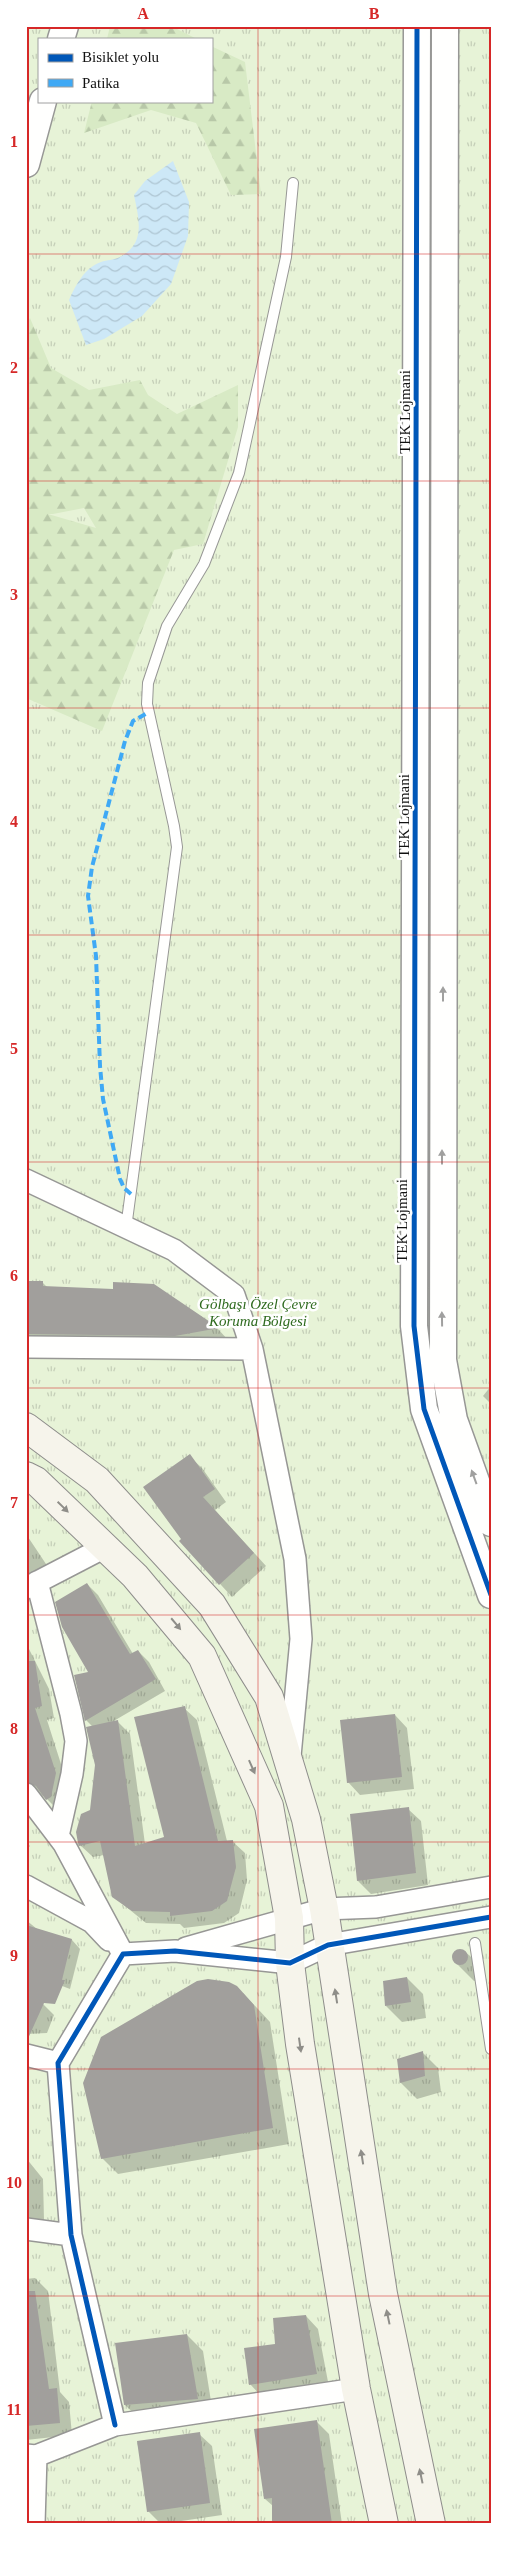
<svg xmlns="http://www.w3.org/2000/svg" width="517" height="2550" font-family="Georgia,serif">
	<defs>
		<pattern id="grass-tufts" width="24" height="20" patternUnits="userSpaceOnUse" patternTransform="scale(1.25)"><rect width="24" height="20" fill="#e7f3d7"/><path d="M3 7l-1-3M5 7V3M7 7l1-3M15 17l-1-3M17 17v-4M19 17l1-3" fill="none" stroke="#c5cfb8"/></pattern>
		<pattern id="forest-firs" width="22" height="20" patternUnits="userSpaceOnUse" patternTransform="scale(1.25)"><rect width="22" height="20" fill="#d8eac5"/><path d="M5 1l3.5 6h-7zM16 11l3.5 6h-7z" fill="#b8c8a8"/></pattern>
		<pattern id="water-waves" width="16" height="10" patternUnits="userSpaceOnUse" patternTransform="scale(1.25)"><rect width="16" height="10" fill="#cde8f7"/><path d="M0 5q4-4 8 0t8 0" fill="none" stroke="#afc6d3"/></pattern>
	</defs>
	<rect width="100%" height="100%" fill="#fdfcf7"/>
	<path fill="url(#grass-tufts)" fill-rule="evenodd" d="M26 26H491V2524H26ZM39 39H211V101H39Z"/>
	<path fill="url(#forest-firs)" fill-rule="evenodd" d="M110 26H171L197 39H107Z
		M211 46 245 62 261 194 231 195 196 123 151 110 84 133 92 101H211Z
		M30 318 51 368 89 390 140 380 148 395 177 414 238 385V427L203 544 174 550 102 731 26 698V326ZM84 508 96 528 48 514H53Z"/>
	<path fill="url(#water-waves)" d="M173 161 189 202 188 236 171 284 142 316 104 339 86 345 69 300C76 285 84 268 101 262 107 260 114 260 120 257 146 243 139 220 134 195L145 181Z"/>
	<path fill="#0003" d="M26 1282 43 1283 48 1288 114 1291 153 1285 218 1329 229 1341 26 1349Z
		M491 1386V1404L483 1396Z
		M189 1456 202 1468 226 1502 215 1510 266 1566 232 1597 181 1541Z
		M26 1534 50 1570 26 1583Z
		M87 1584 98 1595 133 1654 138 1651 149 1662 165 1691 112 1722H118L130 1734 145 1844 165 1838 184 1708 197 1720 227 1841H232L245 1853 247 1880 239 1913 224 1923 184 1928 180 1924 146 1923 114 1897 104 1855 93 1857 80 1845 91 1811 96 1765 93 1727 86 1720 75 1676 90 1673Z
		M26 1643 49 1689 54 1718 47 1720 68 1786 60 1812 45 1797 38 1794 26 1782Z
		M395 1715 407 1728 414 1789 360 1795 348 1782Z
		M408 1809 421 1821 428 1885 371 1894 358 1881 351 1815Z
		M26 1842 30 1846 26 1850Z
		M26 1920 37 1929 72 1940 80 1949 70 1989 26 1972Z
		M457 1951H462L469 1955 485 1971 480 1980 474 1981 454 1961 453 1956Z
		M407 1978 423 1994 426 2018 402 2022 386 2006Z
		M243 1993 270 2022 289 2144 118 2174 102 2158Z
		M43 2004 54 2015 47 2033 26 2034Z
		M422 2052 438 2068 441 2092 417 2099 401 2083 398 2060Z
		M26 2158 43 2179 44 2220 26 2223Z
		M35 2278 48 2291 60 2392 69 2402 72 2435 26 2440V2279Z
		M306 2316 318 2329 329 2387 262 2397 250 2384 277 2345Z
		M187 2335 203 2351 213 2414 142 2421 125 2405Z
		M316 2421 329 2434 342 2524H273V2506L265 2499Z
		M199 2434 212 2446 222 2515 161 2524 148 2511Z"/>
	<path fill="#a19f9c" d="M26 1281H43V1286L113 1289V1282L154 1284 219 1328 175 1336 26 1334Z
		M190 1454 215 1489 203 1497 254 1553 219 1585 179 1541 181 1539 143 1487Z
		M87 1583 130 1654 138 1650 156 1679 85 1721 74 1675 88 1672 62 1627 55 1602Z
		M26 1661H35L42 1706 35 1708 56 1773 51 1797 46 1800 36 1786 26 1782Z
		M185 1706 218 1841 233 1840 236 1867 227 1901 212 1911 170 1916V1912L132 1911 112 1897 100 1841 79 1846 78 1843 76 1832 81 1814 90 1810 95 1765 86 1727 118 1720 135 1846 164 1837 134 1717Z
		M395 1714 402 1777 347 1783 340 1720Z
		M409 1807 416 1873 357 1881 350 1814Z
		M26 1925 72 1939 62 1980H65L55 2004 44 2003 26 2043Z
		M452 1957a8 8 0 1 1 16 0a8 8 0 1 1-16 0Z
		M407 1977 411 2002 385 2006 383 1981Z
		M208 1979 229 1982 237 1986 254 2005 273 2128 101 2159 83 2083 101 2037 197 1981Z
		M423 2051 425 2076 400 2083 397 2059Z
		M26 2291H35L49 2389 57 2388 60 2423 26 2426Z
		M306 2315 317 2374 249 2385 244 2348 275 2344 273 2318Z
		M187 2334 198 2399 124 2405 115 2343Z
		M317 2420 332 2524H272V2498L264 2499 254 2429Z
		M200 2432 210 2503 147 2512 137 2441Z"/>
	<g fill="none" stroke-linecap="round" stroke-linejoin="round">
		<g stroke="#979795" stroke-width="12">
			<path id="service" d="M126 1228 177 847 174 826 147 704 148 683 167 626 204 564 239 473 286 257 293 183
				M475 1943 491 2049"/>
		</g>
		<g stroke="#979795" stroke-width="24">
			<path id="minor" d="M26 1180 174 1250 234 1295 252 1349
				M26 1347 252 1349 295 1559 301 1639 290 1756
				M37 1582 71 1714 76 1741 72 1774 58 1836
				M26 1588 105 1547
				M26 1794 64 1844 123 1954
				M26 1886 92 1922 109 1940
				M186 1948 324 1909 376 1907 491 1887
				M26 2055 58 2063
				M26 2229 71 2235
				M115 2425 71 2235 58 2063 123 1954 175 1951 290 1963 328 1945 491 1917
				M26 2455 36 2456 115 2425 356 2389
				M34 2524 36 2456"/>
		</g>
		<g stroke="#979795" stroke-width="29">
			<path id="tertiary" d="M417 26 414 1326 424 1409 491 1595
				M445 26 443 1360 454 1420 491 1523
				M61 39 65 26
				M26 164 43 101"/>
		</g>
		<g stroke="#8e8d8b" stroke-width="30">
			<path id="secondary" d="M26 1427 97 1480 212 1605 269 1697 306 1819 324 1909 383 2294 431 2524
				M26 1476 36 1481 135 1576 202 1656 269 1806 289 1918 290 1963 300 2044 356 2389 384 2524"/>
		</g>
		<use href="#service" stroke="#fffffe" stroke-width="10"/>
		<use href="#minor" stroke="#fffffe" stroke-width="21"/>
		<use href="#tertiary" stroke="#fffffe" stroke-width="26"/>
		<use href="#secondary" stroke="#f6f4eb" stroke-width="28"/>
		<path stroke="#3fa9f5" stroke-width="4" stroke-dasharray="8 4" stroke-linecap="butt" d="M131 1194 124 1188 120 1179 103 1099 100 1066 96 956 88 896 92 867 125 741 133 721 149 712"/>
		<g stroke="#fff" stroke-width="8">
			<path id="cycleway" d="M417 26 414 1326 424 1409 491 1595
				M115 2425 71 2235 58 2063 123 1954 175 1951 290 1963 328 1945 491 1917"/>
		</g>
		<use href="#cycleway" stroke="#0057b8" stroke-width="5"/>
	</g>
	<defs><path id="oneway-solid" d="M-6-.8H1V-3.2L6.5 0L1 3.2V.8H-6Z" transform="scale(1.25)"/></defs>
	<g fill="#a0a09f">
		<use href="#oneway-solid" transform="translate(443 994) rotate(-90)"/>
		<use href="#oneway-solid" transform="translate(442 1157) rotate(-90)"/>
		<use href="#oneway-solid" transform="translate(442 1319) rotate(-91)"/>
		<use href="#oneway-solid" transform="translate(474 1477) rotate(-110)"/>
	</g>
	<g fill="#8f8e89">
		<use href="#oneway-solid" transform="translate(63 1507) rotate(44)"/>
		<use href="#oneway-solid" transform="translate(176 1624) rotate(50)"/>
		<use href="#oneway-solid" transform="translate(252 1767) rotate(66)"/>
		<use href="#oneway-solid" transform="translate(336 1996) rotate(-99)"/>
		<use href="#oneway-solid" transform="translate(300 2045) rotate(82)"/>
		<use href="#oneway-solid" transform="translate(362 2157) rotate(-99)"/>
		<use href="#oneway-solid" transform="translate(388 2317) rotate(-102)"/>
		<use href="#oneway-solid" transform="translate(421 2476) rotate(-102)"/>
	</g>
	<path fill="none" stroke="#d62828" stroke-width="1" stroke-opacity="0.55" d="M258 26V2524M26 254H491M26 481H491M26 708H491M26 935H491M26 1162H491M26 1388H491M26 1615H491M26 1842H491M26 2069H491M26 2296H491"/>
	<g text-anchor="middle" dominant-baseline="central" stroke-width="5" stroke-linejoin="round" paint-order="stroke">
		<g font-size="15" fill="#111" stroke="#fff">
			<text transform="translate(405 412) rotate(-90)">TEK Lojmani</text>
			<text transform="translate(404 816) rotate(-90)">TEK Lojmani</text>
			<text transform="translate(402 1221) rotate(-90)">TEK Lojmani</text>
		</g>
		<g font-size="15" font-style="italic" fill="#2f6b1f" stroke="#fff">
			<text x="258" y="1304">Gölbaşı Özel Çevre<tspan x="258" dy="17">Koruma Bölgesi</tspan></text>
		</g>
	</g>
	<rect width="517" height="2550" fill="none" stroke="#ffffff" stroke-width="55"/>
	<rect x="38" y="38" width="175" height="65" fill="#ffffff" stroke="#a0a0a0"/>
	<rect x="48" y="54" width="25" height="8" fill="#0057b8" stroke="#a0a0a0"/>
	<text x="82" y="62" font-size="15" fill="#111111">Bisiklet yolu</text>
	<rect x="48" y="79" width="25" height="8" fill="#3fa9f5" stroke="#a0a0a0"/>
	<text x="82" y="88" font-size="15" fill="#111111">Patika</text>
	<rect x="28" y="28" width="462" height="2494" fill="none" stroke="#d62828" stroke-width="2"/>
	<g font-size="16" text-anchor="middle" font-weight="bold" fill="#d62828">
		<text x="143" y="19">A</text>
		<text x="374" y="19">B</text>
		<text x="14" y="147">1</text>
		<text x="14" y="373">2</text>
		<text x="14" y="600">3</text>
		<text x="14" y="827">4</text>
		<text x="14" y="1054">5</text>
		<text x="14" y="1281">6</text>
		<text x="14" y="1508">7</text>
		<text x="14" y="1734">8</text>
		<text x="14" y="1961">9</text>
		<text x="14" y="2188">10</text>
		<text x="14" y="2415">11</text>
	</g>
</svg>
